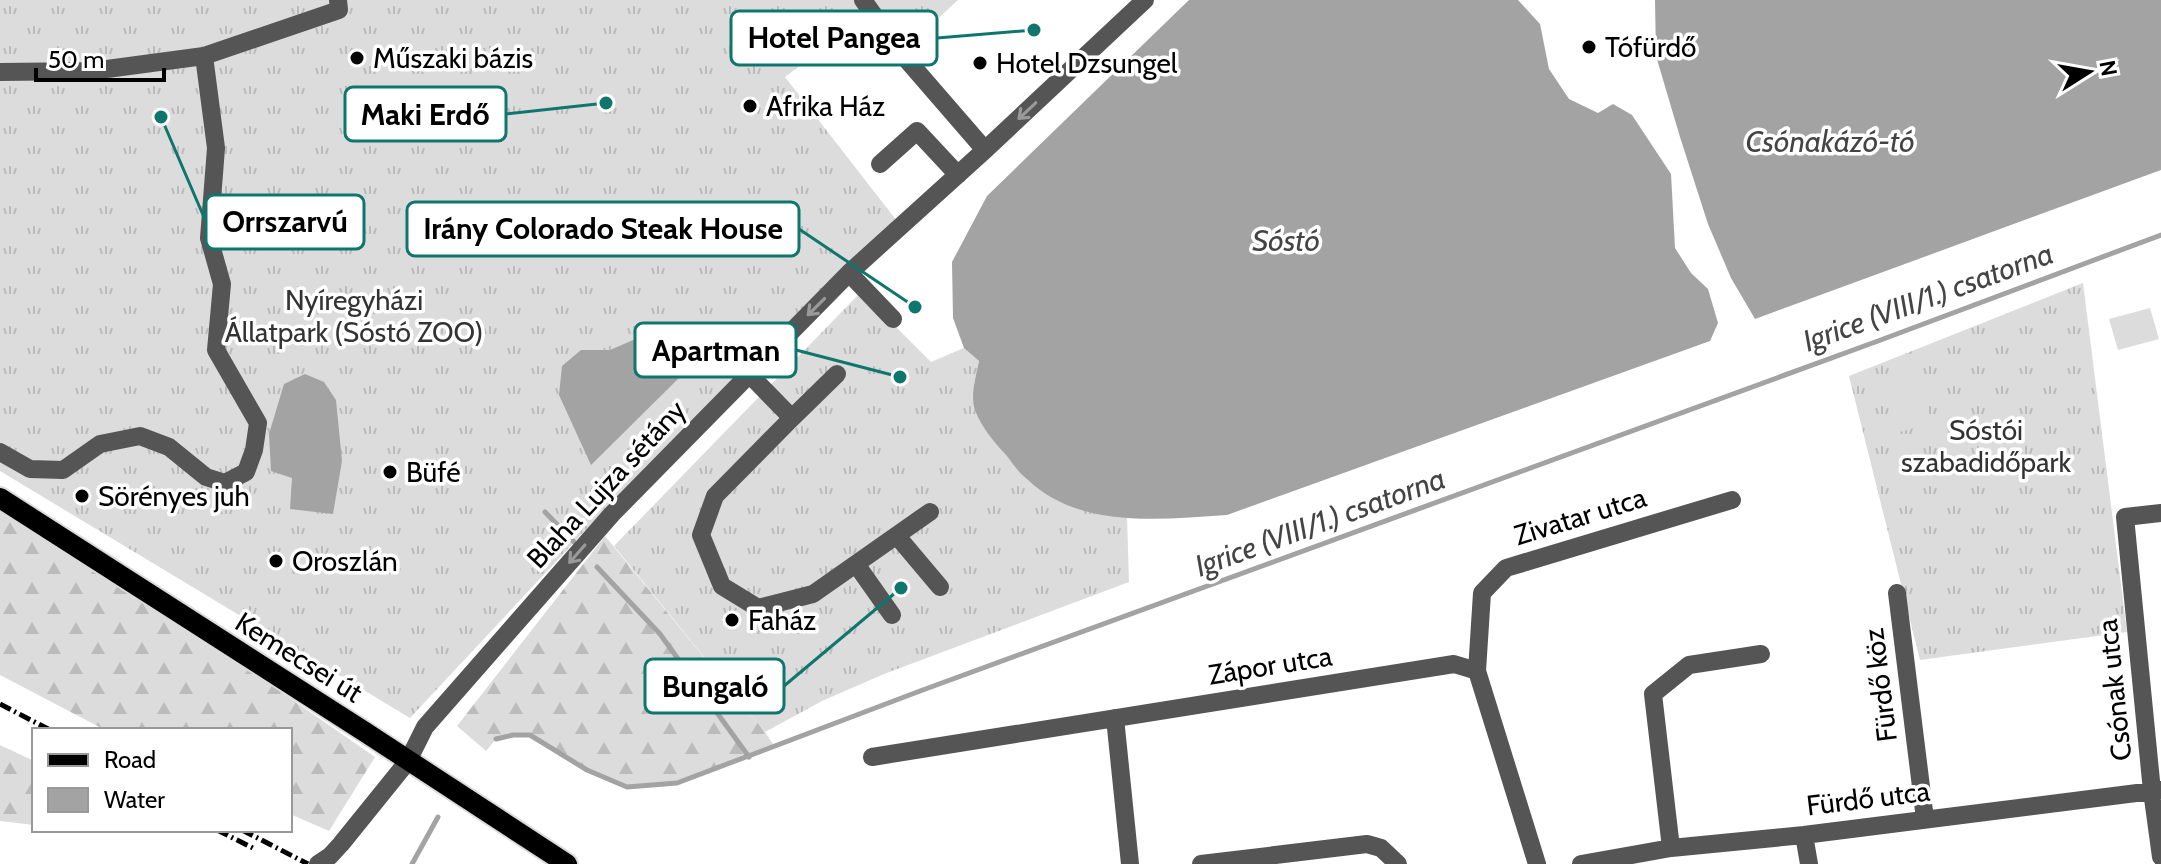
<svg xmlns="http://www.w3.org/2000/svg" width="2161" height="864" font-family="Cabin,sans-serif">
	<defs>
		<pattern id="grass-tufts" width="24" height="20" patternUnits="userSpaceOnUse" patternTransform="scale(2)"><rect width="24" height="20" fill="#dcdcdc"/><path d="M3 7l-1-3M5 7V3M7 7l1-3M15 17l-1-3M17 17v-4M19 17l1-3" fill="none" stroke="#bbb"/></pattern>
		<pattern id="forest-firs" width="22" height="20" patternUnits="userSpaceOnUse" patternTransform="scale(2)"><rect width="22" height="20" fill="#dcdcdc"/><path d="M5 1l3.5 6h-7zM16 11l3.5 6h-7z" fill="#bbb"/></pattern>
	</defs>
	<rect width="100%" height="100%" fill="#fff"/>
	<path fill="url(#grass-tufts)" d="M0 0H958L890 63 856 23 785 77 897 221 594 521 410 718 0 471Z
		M2083 283 2127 632 1920 660 1849 376Z
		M861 292 931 362 964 348 979 361 974 384 1093 513 1127 517 1129 582 884 674 822 701 765 732 614 546Z"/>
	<path fill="url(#forest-firs)" d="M0 506 122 582 375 757 329 831 290 814V730H105L0 675Z
		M605 536 765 732 775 747 677 783 627 787 587 770 530 735H513L496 739 486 751 457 726Z
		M0 745 34 761V825L0 821Z"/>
	<path fill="#dcdcdc" d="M2150 308 2159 339 2118 350 2109 319Z
		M1916 366 1932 423 1896 433 1879 377Z"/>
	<path fill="#a3a3a3" d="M1189 0H1518L1540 24 1549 69 1569 99 1598 113 1613 104 1632 115 1671 174 1675 248 1691 273 1708 289 1718 323 1710 341 1227 515C1160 519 1080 530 1027 479 1019 473 1013 464 1007 456 995 443 981 427 975 410 970 396 976 376 979 361L964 348 953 318 952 262 987 196Z
		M1655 0H2161V170L1755 319 1731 278 1708 224 1680 137 1656 56Z
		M654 331 682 375 591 465 559 395 562 366 581 350H610Z
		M305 374 324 382 336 400 342 461 333 514 290 509 292 478 271 471 269 434 284 384Z"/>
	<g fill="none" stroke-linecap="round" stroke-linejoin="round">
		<path stroke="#a3a3a3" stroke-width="5" d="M545 512 574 542
			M597 567 660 634 749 757
			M496 739 513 735H530L587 770 627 787 677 783 920 691 1878 341 2161 235
			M412 864 438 817"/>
		<g stroke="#dbdbdb" stroke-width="24">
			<path id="major" d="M0 498 365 732 567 864"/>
		</g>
		<path stroke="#555" stroke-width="18" d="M863 0 901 53 985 150
			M0 72 92 71 204 56 339 10 338 0
			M880 164 917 131 958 175
			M849 273 893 319
			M749 374 792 418 715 496 701 535 722 586 758 608 813 594 930 512
			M792 418 837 374
			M0 452 30 469 63 470 100 444 140 436 169 447 206 477 225 483 246 472 254 450 258 423 216 350 222 284 209 238 216 148 204 56
			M2161 513 2125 517 2152 791 2161 857
			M897 536 940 587
			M856 564 892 615
			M1897 593 1925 819
			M1115 718 1130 864
			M872 757 1454 664 1477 671
			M1804 835 1809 864
			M1671 848 1653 694 1689 665 1761 654
			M318 864 330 856 341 844 408 761 425 727 612 514 849 273 985 150 1145 0
			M1201 864 1367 844 1381 848 1398 864
			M1537 864 1477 671 1482 593 1506 568 1732 500
			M1581 864 1671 848 1804 835 2161 790"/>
		<use href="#major" stroke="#000" stroke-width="20"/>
		<path stroke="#000" stroke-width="5" stroke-dasharray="12 4 2 4" stroke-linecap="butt" d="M0 704 50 730
			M217 830 253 848
			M242 830 308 864"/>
	</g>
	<defs><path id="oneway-shaft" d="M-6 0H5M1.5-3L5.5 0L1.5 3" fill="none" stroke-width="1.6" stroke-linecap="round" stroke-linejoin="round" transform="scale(2)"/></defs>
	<g stroke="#999">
		<use href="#oneway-shaft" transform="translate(1027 111) rotate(137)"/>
		<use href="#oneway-shaft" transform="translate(816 307) rotate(135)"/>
		<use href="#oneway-shaft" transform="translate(577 554) rotate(131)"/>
	</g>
	<g fill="#000" stroke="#fff" stroke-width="3">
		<circle cx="1589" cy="47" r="8"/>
		<circle cx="357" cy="58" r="8"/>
		<circle cx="980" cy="63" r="8"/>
		<circle cx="750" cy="106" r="8"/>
		<circle cx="390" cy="472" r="8"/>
		<circle cx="82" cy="496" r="8"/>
		<circle cx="276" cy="561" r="8"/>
		<circle cx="732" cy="620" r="8"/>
	</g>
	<g text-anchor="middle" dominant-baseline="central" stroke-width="7" stroke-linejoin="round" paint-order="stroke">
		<g font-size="28" fill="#000" stroke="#fff" text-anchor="start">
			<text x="1605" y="47">Tófürdő</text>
			<text x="373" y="58">Műszaki bázis</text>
			<text x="996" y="63">Hotel Dzsungel</text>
			<text x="766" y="106">Afrika Ház</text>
			<text x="406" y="472">Büfé</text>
			<text x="98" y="496">Sörényes juh</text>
			<text x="292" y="561">Oroszlán</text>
			<text x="748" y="620">Faház</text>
		</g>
		<g font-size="28" fill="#333" stroke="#fff">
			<text x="354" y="300">Nyíregyházi<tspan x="354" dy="32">Állatpark (Sóstó ZOO)</tspan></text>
			<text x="1986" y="430">Sóstói<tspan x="1986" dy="32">szabadidőpark</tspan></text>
		</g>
		<g font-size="28" fill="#000" stroke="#fff">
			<text transform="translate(606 484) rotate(-47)">Blaha Lujza sétány</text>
			<text transform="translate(1580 516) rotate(-17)">Zivatar utca</text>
			<text transform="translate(299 657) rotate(32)">Kemecsei út</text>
			<text transform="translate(1270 665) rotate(-9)">Zápor utca</text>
			<text transform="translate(1880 685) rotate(-97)">Fürdő köz</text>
			<text transform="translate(2114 690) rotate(-96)">Csónak utca</text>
			<text transform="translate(1868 798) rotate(-7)">Fürdő utca</text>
		</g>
		<g font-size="30" font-style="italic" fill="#444" stroke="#fff">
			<text x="1830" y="141">Csónakázó-tó</text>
			<text x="1286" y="240">Sóstó</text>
			<text transform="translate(1928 297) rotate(-20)">Igrice (VIII/1.) csatorna</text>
			<text transform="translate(1320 522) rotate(-20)">Igrice (VIII/1.) csatorna</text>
		</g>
	</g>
	<path fill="none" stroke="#0f766e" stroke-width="3" d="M1034 30L937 38M606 103L506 114M161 117L206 222M915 307L799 229M900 377L796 350M901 588L784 686"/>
	<g fill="#0f766e" stroke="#fff" stroke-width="3">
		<circle cx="1034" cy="30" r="8"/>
		<circle cx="606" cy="103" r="8"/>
		<circle cx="161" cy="117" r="8"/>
		<circle cx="915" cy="307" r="8"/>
		<circle cx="900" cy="377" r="8"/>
		<circle cx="901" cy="588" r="8"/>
	</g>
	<g fill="#fff" stroke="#0f766e" stroke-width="3">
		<rect x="731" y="11" width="206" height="54" rx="8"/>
		<rect x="345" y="87" width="161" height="54" rx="8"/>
		<rect x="206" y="195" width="158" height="54" rx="8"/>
		<rect x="407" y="202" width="392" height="54" rx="8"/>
		<rect x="635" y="323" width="161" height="54" rx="8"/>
		<rect x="645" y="659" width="139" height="54" rx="8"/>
	</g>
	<g font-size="30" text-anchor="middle" font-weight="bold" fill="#000">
		<text x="834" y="48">Hotel Pangea</text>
		<text x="425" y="125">Maki Erdő</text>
		<text x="285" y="232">Orrszarvú</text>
		<text x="603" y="239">Irány Colorado Steak House</text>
		<text x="716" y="361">Apartman</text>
		<text x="715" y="697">Bungaló</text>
	</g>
	<rect x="32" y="728" width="260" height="104" fill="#ffffff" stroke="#999999" stroke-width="2"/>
	<rect x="48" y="754" width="40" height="12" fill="#000000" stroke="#999999" stroke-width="2"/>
	<text x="104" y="768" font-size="24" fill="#000000">Road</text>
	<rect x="48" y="788" width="40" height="24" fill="#a3a3a3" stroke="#999999" stroke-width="2"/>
	<text x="104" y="808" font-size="24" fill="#000000">Water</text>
	<g transform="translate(2089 72) rotate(79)" stroke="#ffffff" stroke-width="6" paint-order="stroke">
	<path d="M0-6L14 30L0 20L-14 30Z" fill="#000000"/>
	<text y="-12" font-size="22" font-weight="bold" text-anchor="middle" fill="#000000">N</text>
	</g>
	<path d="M36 68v12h128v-12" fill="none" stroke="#000000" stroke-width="4"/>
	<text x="48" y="68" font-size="24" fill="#000000" stroke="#ffffff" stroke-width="6" paint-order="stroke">50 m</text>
</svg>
